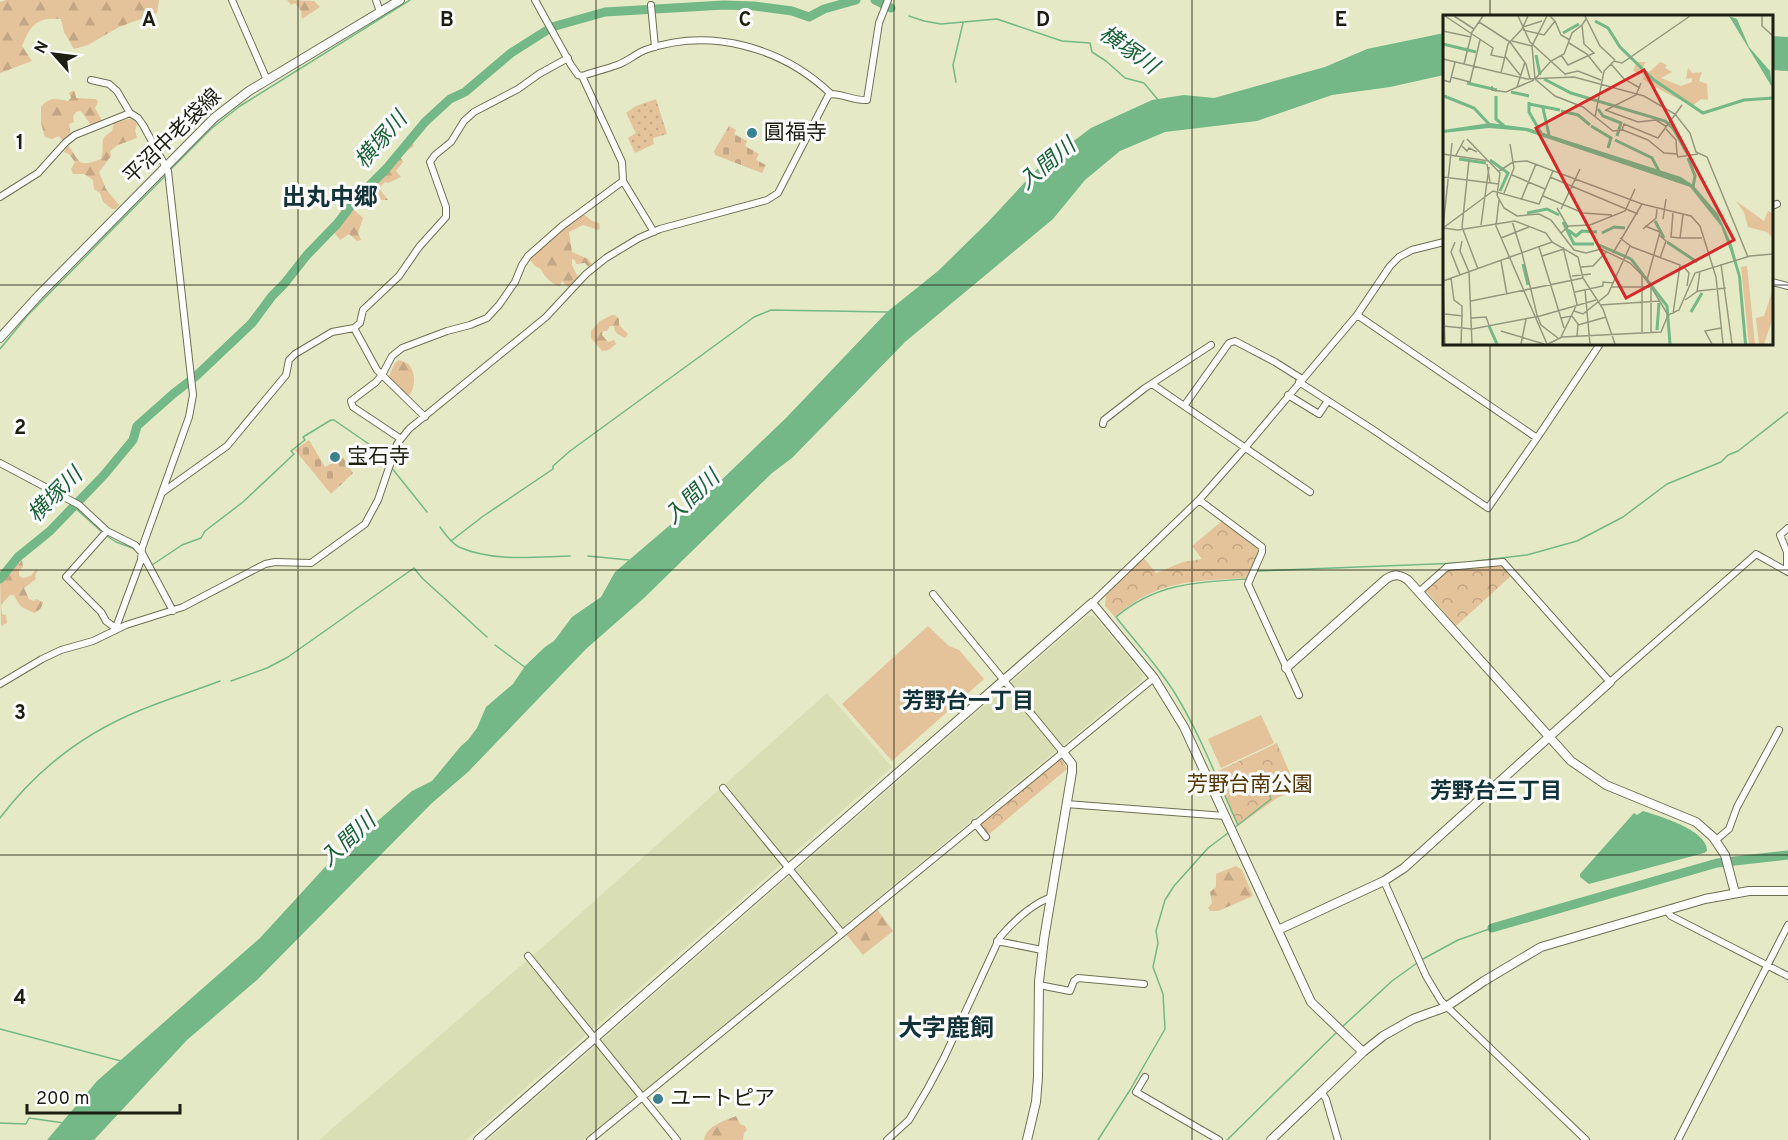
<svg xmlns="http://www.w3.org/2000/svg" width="1788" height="1140" font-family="Overpass,'Noto Sans JP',sans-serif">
	<defs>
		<pattern id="grass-dots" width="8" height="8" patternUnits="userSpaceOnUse" patternTransform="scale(1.5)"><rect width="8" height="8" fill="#e4c29a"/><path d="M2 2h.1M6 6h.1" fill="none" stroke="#c3a684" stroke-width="1.8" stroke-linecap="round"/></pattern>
		<pattern id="forest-firs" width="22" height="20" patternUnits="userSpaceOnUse" patternTransform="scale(1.5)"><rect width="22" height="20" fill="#e4c29a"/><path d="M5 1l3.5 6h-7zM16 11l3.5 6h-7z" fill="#c3a684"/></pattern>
		<pattern id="cemetery-stones" width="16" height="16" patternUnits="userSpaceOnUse" patternTransform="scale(1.5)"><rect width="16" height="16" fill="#e4c29a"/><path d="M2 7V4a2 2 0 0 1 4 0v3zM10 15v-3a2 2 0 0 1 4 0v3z" fill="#c3a684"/></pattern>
		<pattern id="park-crowns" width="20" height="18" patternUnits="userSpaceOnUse" patternTransform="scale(1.5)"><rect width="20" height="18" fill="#e4c29a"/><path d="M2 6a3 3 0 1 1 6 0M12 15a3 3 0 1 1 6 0" fill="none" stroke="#c3a684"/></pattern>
	</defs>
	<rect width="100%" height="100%" fill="#e5e9c6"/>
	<path fill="#dadeb4" d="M1087 616H1094L1143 674 1142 680 584 1140H488Z
		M827 693 892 767 466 1140H319L553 938Z"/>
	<path fill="url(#grass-dots)" d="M656 99 667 134 653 138 654 144 635 153 628 138 636 133 626 113 636 106Z"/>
	<path fill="url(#forest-firs)" d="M6 0H159L157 13 119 27 88 45 74 49 64 32 61 19C37 17 31 24 22 46L32 61 0 73V2Z
		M287 0 314 1 320 7 302 19 301 11 295 3 291 5Z
		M72 91H75L76 98C77 98 95 99 96 99L98 102 95 108 102 121 91 125 81 111 76 112 73 116 74 122 69 124 71 136 63 141 59 136 52 139 45 137 41 123V107C50 96 57 99 68 101L71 98 69 93Z
		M129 119H134L137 124 135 130 137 138 118 145 110 151 111 156 99 172 106 189 119 205 116 209H112L103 202 100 193 94 189 93 180 84 174H73L71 169 75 162 69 154 64 152 68 145C81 163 77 168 101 159 104 151 101 145 104 137L112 131 114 123Z
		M408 140H412L414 146 400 156 403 162 396 171 401 177 388 183 385 182 379 188 388 200H382L373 192 363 197 354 210 363 218 358 233 361 240 357 241 349 234 340 240 334 232V227L342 216 348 213 358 198 384 174 393 157Z
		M582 213 592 221 599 223 600 227 599 230 583 225 569 232 572 252 588 259 592 264 588 267 585 263 576 264 575 260 572 259V265L578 277 568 287 562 281 560 286C552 285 543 275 541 269L535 266 529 259 534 252Z
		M612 315H615L619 319V325L628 334 625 338C620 335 614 334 614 326H610L607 331H603L602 335 608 342 614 340 616 344 609 350 602 351 591 338V331L600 321Z
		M399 360C402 361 406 362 408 364 416 372 416 388 408 397L402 393 389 376 395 363Z
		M22 560 23 567 19 571V576L23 578 31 576 35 570H38L35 576 36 579 24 588 29 599 34 601 36 599 43 602C42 608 39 611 34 613 21 606 21 609 14 595H10L1 605 2 614 6 615 7 623 1 626 0 573 5 570 11 571Z
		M1236 866 1242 870 1253 896 1218 911H1210L1208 908 1212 903 1210 892 1216 887V874Z
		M877 909 893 931 863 955 846 934Z
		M736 1116 740 1124 745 1126 747 1130 744 1133 743 1140H704C706 1126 724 1121 736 1116Z"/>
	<path fill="url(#cemetery-stones)" d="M729 126 736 130 734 134 747 141 745 146 759 154 756 160 766 165 762 173 715 155 714 151Z
		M309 440 325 467 343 457 353 473 331 494 295 450Z"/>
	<path fill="url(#park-crowns)" d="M1222 521 1255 545 1259 551 1249 578C1195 581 1158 579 1115 617L1105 606 1106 595 1143 557 1156 573 1183 562 1202 559 1192 546Z
		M1502 564 1512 575 1456 626 1425 590 1448 569Z
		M1277 743 1297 790 1277 798 1238 826 1214 773Z
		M1060 758 1063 760 1067 769 988 835 979 823Z"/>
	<path fill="#e4c29a" d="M928 626 949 646 959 650 984 679 892 761 842 704Z
		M1261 715 1274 743 1221 768 1208 739Z"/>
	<path fill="#73b886" d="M1444 33V75L1390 87 1332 95 1257 121 1165 132 1120 151 1085 180 1053 219 905 342 792 458 772 473 644 598 586 649 468 772 432 803 257 980 187 1040 94 1140H47L97 1081 260 938 326 866 412 791 432 781 461 746 468 740 477 728 486 707 513 684 525 666 545 647 554 641 572 617 601 597 615 572 711 490 786 418 887 312 938 271 988 222 1040 166 1091 128 1152 100 1184 95 1214 98 1325 67 1367 49Z
		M1772 36 1788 37V71L1772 70Z
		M1261 771 1271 774 1272 781 1263 783 1262 787 1265 791 1257 793C1246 787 1251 775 1261 771Z
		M1643 811C1659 816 1708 830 1707 851L1704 853 1589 884 1580 877V874L1634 813 1637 815Z"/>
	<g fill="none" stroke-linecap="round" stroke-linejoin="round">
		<path stroke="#73b886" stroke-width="1.5" d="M909 16 924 21 941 24 997 19 1062 41 1090 43 1092 52 1106 61 1125 78 1144 83 1159 101
			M956 82 953 65 963 23
			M170 170 212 128 240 106 410 0
			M0 349 27 316 167 174
			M391 467 427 512
			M73 506 103 533
			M440 527C445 534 451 543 459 547 493 562 533 557 570 556
			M107 536 116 542 135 549
			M451 541 482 517 553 469V466L570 451 754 317 771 310 888 312
			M145 552 152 565 182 545 201 538 205 531 243 502 294 454 291 451 305 440 303 437 331 420H334L379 451 388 463
			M588 556 629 560
			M1476 561 1527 555 1577 541 1623 517 1667 484 1721 462 1728 455 1738 451 1788 412
			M1258 571 1460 563
			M495 645 526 668
			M231 681 267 668 288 657 414 568 422 578 487 637
			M0 818C37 769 84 733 141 710 167 699 194 691 220 681
			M1238 825C1218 782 1201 736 1176 695 1159 667 1136 643 1116 617 1156 583 1197 582 1247 579L1250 572
			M1234 828 1271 799 1268 792 1265 791
			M1421 960 1458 940 1492 928
			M1341 1028 1392 981 1417 963
			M0 1029 121 1061
			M0 1123 26 1124 29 1118 64 1123
			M1098 1140 1130 1090 1165 1029 1163 994 1153 967 1158 943 1156 931 1165 900 1174 886 1208 848 1228 833
			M1227 1140 1338 1031"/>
		<path stroke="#73b886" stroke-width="9" d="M875 0 891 8
			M0 579 18 557 50 531 104 475 133 440 137 426 173 394 195 377 252 323 272 296 284 284 307 255 337 224 356 199 386 169 425 122 450 99 465 92 511 53 552 27 605 12 724 5 754 6 792 11 809 17 824 9 856 0
			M1492 928 1717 863 1788 855"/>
		<g stroke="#6e7152" stroke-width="8">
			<path id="street" d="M232 0 267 80
				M376 0 380 12
				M651 5 655 47
				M582 76C594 72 606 69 617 65 627 62 635 54 645 50 710 27 782 47 831 94
				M91 80 109 84 117 91 130 113 138 118 143 125 168 171 193 395 189 417 142 548 141 560 115 630
				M623 181 654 232
				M0 197 38 173 66 142 75 135 130 113
				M1772 206 1777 204
				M1772 282 1788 286
				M1357 315 1537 438 1600 344
				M354 328 377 370 425 417
				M1299 382 1372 429 1488 508 1537 438
				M1152 384 1310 492
				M1288 395 1319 414 1327 402
				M1184 406 1229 343 1235 341 1275 362 1302 379
				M1103 424 1104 420 1145 388 1211 345
				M401 439 353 407 351 401 376 382 382 375 392 356 402 348 447 331 470 325 487 318 499 305 515 282 522 265 528 256 562 226 623 181 622 162 582 76 578 75 571 65 535 0
				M0 463 79 505 107 531 135 545 142 553 173 611
				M163 492 227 446 286 375 289 360 295 354 332 332 354 328 360 323 363 310 399 276 419 247 446 217V207L430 162 435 155 451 142 464 121 474 112 518 89 539 74 568 58
				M1199 500 1262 547V552L1248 584 1299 695
				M107 531 66 577 101 612 106 621 114 627
				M1787 571V552L1780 535 1788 528
				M1419 592 1447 567 1503 562 1610 682 1754 556 1756 554 1788 572
				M933 594 1062 751
				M1092 603 1199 500 1244 449 1357 315 1390 266 1399 257 1412 250 1444 242
				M0 684 42 659 61 650 93 641 126 625 183 607 265 564 275 562 311 563 365 524 378 500 397 444 409 429 546 317 586 274 606 258 639 238 660 229 767 200 778 193 828 96 831 94C843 94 854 101 867 100L879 23 888 0
				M723 788 841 932
				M1066 804 1225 816
				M975 823 986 837
				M1716 840 1729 829 1737 807 1779 730
				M1384 881 1426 976 1441 1001 1586 1140
				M1666 910 1671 916 1788 976
				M997 941 1042 950
				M528 956 677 1140
				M1039 985 1070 991 1074 981 1078 978 1144 984
				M1145 1077 1136 1092 1219 1140
				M1321 1091 1326 1099 1338 1140
				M590 1140 1154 678
				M887 1140 909 1120 928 1088 944 1058 1000 937C1013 922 1031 905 1049 898
				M1678 1140 1788 925"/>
		</g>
		<g stroke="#6e7152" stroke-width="10">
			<path id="secondary" d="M0 338 39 295 214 118 249 91 400 0
				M1286 668 1386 579C1395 574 1399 574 1408 580L1571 761 1606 785 1696 822 1713 837 1725 855 1735 893
				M1278 930 1384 881 1404 868 1610 682
				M478 1140 1092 603 1154 678 1184 727 1311 1002 1363 1052
				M1027 1140 1036 1102 1038 1077 1039 981 1044 939 1072 772V764L1062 751
				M1271 1140 1363 1052 1383 1036 1413 1019 1446 1007 1484 981 1541 947 1705 899 1749 891H1788"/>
		</g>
		<use href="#street" stroke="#fff" stroke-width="6"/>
		<use href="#secondary" stroke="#fff" stroke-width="8"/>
	</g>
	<path fill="none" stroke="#1d1e12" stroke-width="1.5" stroke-opacity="0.55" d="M298 0V1140M596 0V1140M894 0V1140M1192 0V1140M1490 0V16M0 285H1444M1772 285H1788M1490 344V1140M0 570H1788M0 855H1788"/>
	<g fill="#3c818f" stroke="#fff" stroke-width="2">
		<circle cx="752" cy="133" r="6"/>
		<circle cx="335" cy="457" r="6"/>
		<circle cx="658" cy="1099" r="6"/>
	</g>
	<g text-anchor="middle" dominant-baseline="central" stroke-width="6" stroke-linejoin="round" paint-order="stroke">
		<g font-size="21" fill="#1d1e12" stroke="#fff" text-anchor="start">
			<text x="764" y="133">圓福寺</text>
			<text x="347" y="457">宝石寺</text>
			<text x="670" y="1099">ユートピア</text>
		</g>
		<g font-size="21" fill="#1d1e12" stroke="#fff">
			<text transform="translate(173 137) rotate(-44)">平沼中老袋線</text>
		</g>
		<g font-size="21" fill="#553400" stroke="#fff">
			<text x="1250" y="785">芳野台南公園</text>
		</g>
		<g font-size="22" font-style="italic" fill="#186436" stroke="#fff">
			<text transform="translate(1128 51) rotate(35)">横塚川</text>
			<text transform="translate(382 141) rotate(-49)">横塚川</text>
			<text transform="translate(1048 165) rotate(-40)">入間川</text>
			<text transform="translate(56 496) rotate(-45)">横塚川</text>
			<text transform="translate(693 498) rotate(-44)">入間川</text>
			<text transform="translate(349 841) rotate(-43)">入間川</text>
		</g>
		<g font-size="22" font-weight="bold" fill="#12333a" stroke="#fff">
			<text x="968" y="702">芳野台一丁目</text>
			<text x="1496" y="792">芳野台三丁目</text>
		</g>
		<g font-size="24" font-weight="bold" fill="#12333a" stroke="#fff">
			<text x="330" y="199">出丸中郷</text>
			<text x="946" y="1030">大字鹿飼</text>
		</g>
	</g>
	<g transform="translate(1443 15)">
		<rect width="330" height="330" fill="#e5e9c6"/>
		<path d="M330 274V302L321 329H316L313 303 321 301Z" fill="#e4c29a"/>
		<path d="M194 47H203L199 53 204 59 217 47 224 50 222 53 229 57 218 63 238 71 249 67V63L243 64 245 53 249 58 259 57 256 66 264 69 265 85 258 84 249 91 208 70 200 64 201 60 190 56ZM293 186 321 206 325 196 330 198V223L324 217 305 212 301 197Z" fill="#e4c29a"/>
		<path d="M304 251 306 270 312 329H306L298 252Z" fill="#e4c29a"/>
		<path d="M286 1 294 4 306 32 327 56 329 72ZM47 108 85 113 238 162 250 170 275 199 289 230 298 262 304 329H301L295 261 287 235 278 211 247 172 83 116 46 113 0 118V115Z" fill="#73b886"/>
		<path fill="none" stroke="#73b886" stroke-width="3" d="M152 6 165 13 177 32 211 65 260 98 301 85 330 83M120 18 136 9M0 29 33 37M93 40 97 60M101 64 128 78 222 106 230 113 245 140M24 68 54 75M68 77 86 81M1 81 31 93 46 109M53 81V104L61 111M86 87V97L98 118M86 89 117 95M100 93 106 120M155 94 160 101 178 108 174 121M118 96 135 100 147 110M148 111 168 123 165 133M172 125 209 143 216 156M245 143 252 161 250 172M16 144 43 148M47 145 65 158 57 176M84 198 104 194 116 200M212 206 221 223M120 207 131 229H151M125 215 133 221 139 216 154 217M159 218 171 212 182 213M224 227 254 247M156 230 188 244M188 244 224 291 227 329M80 249 85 270M248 297 259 278M46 311 54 329M214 315 216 288"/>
		<path fill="none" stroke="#95987e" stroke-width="1.5" d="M2 1 50 33 48 40 62 43M11 1 31 14M75 1 87 27 123 60M142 1 157 31 172 45M319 1V11L330 21M112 6 118 20 127 25M36 7 67 27M80 12 99 6M80 15 101 20 112 6 107 1M0 16 28 22M69 26 89 31M67 27 83 49 87 64M126 28 144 39 159 58M118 40 125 50 151 38 141 29 139 10 143 4M62 41 77 60M0 44 84 64 131 62 201 81 232 99 247 118 253 137 264 142 305 242M21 49 29 17 40 1M168 49 181 64 197 73M58 58 65 29 79 14 85 1M122 59 135 56 158 65M8 62 27 67 37 25M92 64 112 81 140 92 170 116 180 115 205 125 221 138 234 139 235 142 255 139M92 64 108 46 121 39 129 18 139 10M92 64 89 31 104 1M0 65 7 67 12 47M49 71V75L63 77 91 65M74 72 82 47M162 95 195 107 213 105 224 112M163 95 193 80 198 68M152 102 161 56 171 46 179 48 247 1M223 114 233 125 234 139M179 115 181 109 215 123 239 90M24 124 57 158 54 180 61 193 74 201 96 199 108 205 131 235 143 238 158 234 187 248 204 265 225 300M19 131 24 136 26 133 34 137M0 139 46 146M12 142 21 125M26 145 19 212 35 254M44 149 47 167M56 156 70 147 84 146 199 189 248 201 257 211 273 262 280 329M69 160 102 174M0 162 56 169M107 162 195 199M61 178 71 153 67 129M100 181 140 198 169 200M56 185 53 211 104 329M78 185 93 149M114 193 125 212M118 194 137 154M230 198 228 222 237 223M240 200 237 223H259M220 204 223 184M69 206 79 238M38 210 46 152M202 211 217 217 204 265M0 212 9 128M0 213 15 215 72 206 103 218 109 227 135 242 140 263 160 294 172 329M0 213 50 176 96 189 110 156M200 214 213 203 214 194M118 218 126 211 147 210 182 196 192 174M216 220 223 226 217 243M58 223 86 212M177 223 189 232 237 250 230 299M19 226 17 236 26 257 29 329M12 227 8 237 17 260M96 232 121 313M79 238 94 300 98 310 115 323M170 238 199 189M99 241 121 234M58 246 64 280M278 249 289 329M138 252 150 251 164 236M237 254 240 251 246 258 244 271M199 259V317M129 261 148 259M8 263 11 285 19 291V301M0 266 109 227M0 268 2 329M169 272H207M208 272V317M142 275 147 329M132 277 160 271V267L171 268M254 277 257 256M242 285 255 276 283 273M28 286 140 263M157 290 217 286M131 296 140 299 165 279 187 231M2 299 20 301M28 303 43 302 46 310M118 303 129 301 135 309 134 322M135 310 163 302M0 311 29 314 97 301 153 285M58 316 101 329M118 322 134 289 120 232M18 329 19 301M78 329 83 304M105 329 119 322 218 317 225 300 236 295 252 258 307 241 330 239M269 329 262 316 278 313"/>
		<path fill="#d62828" fill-opacity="0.15" stroke="#d62828" stroke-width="3" d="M201 55 291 225 183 283 93 113Z"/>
		<rect width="330" height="330" fill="none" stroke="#1d1e12" stroke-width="3"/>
	</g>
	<g font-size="20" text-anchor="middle" font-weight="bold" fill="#1d1e12" stroke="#fff" stroke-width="6" stroke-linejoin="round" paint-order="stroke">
		<text x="149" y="26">A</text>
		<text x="447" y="26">B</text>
		<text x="745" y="26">C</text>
		<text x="1043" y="26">D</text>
		<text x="1341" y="26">E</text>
		<text x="20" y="149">1</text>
		<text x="20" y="434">2</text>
		<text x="20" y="719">3</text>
		<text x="20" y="1004">4</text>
	</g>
	<g transform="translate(54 54) rotate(298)" stroke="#ffffff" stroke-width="4.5" paint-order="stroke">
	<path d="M0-4.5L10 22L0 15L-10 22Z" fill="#1d1e12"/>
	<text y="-9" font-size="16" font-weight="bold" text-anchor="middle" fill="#1d1e12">N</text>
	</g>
	<path d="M27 1104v9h153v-9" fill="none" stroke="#1d1e12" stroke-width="3"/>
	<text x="36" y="1104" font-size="18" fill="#1d1e12" stroke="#ffffff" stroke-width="4.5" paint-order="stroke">200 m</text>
</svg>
